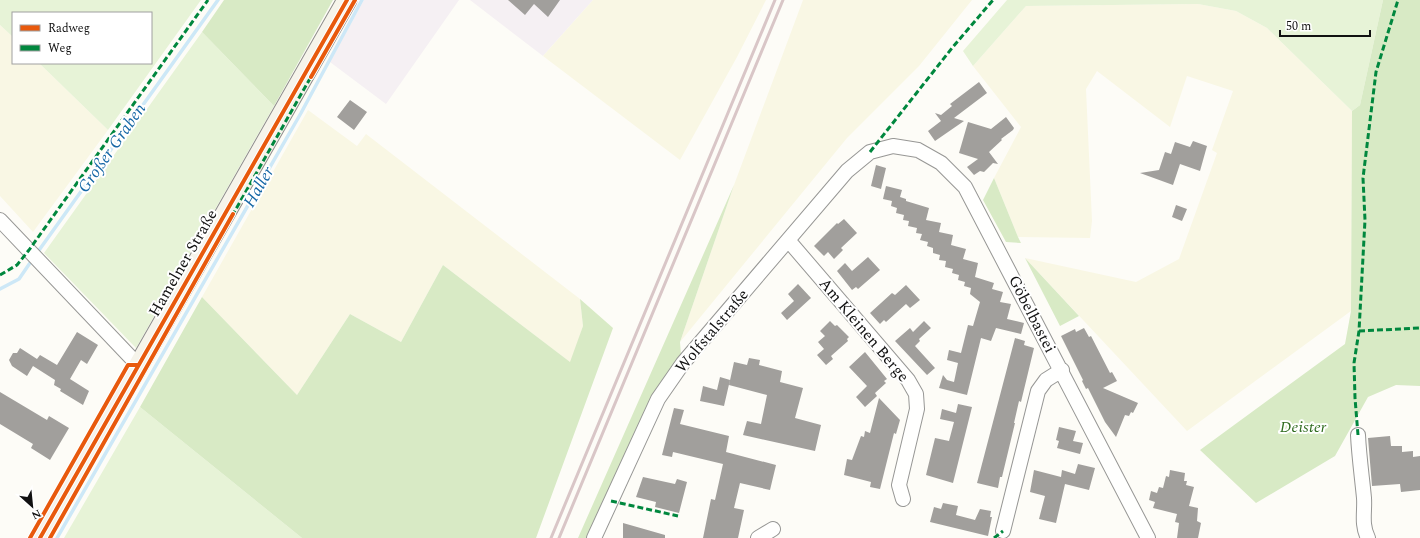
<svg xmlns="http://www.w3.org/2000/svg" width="1420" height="538" font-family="Spectral,serif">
	<rect width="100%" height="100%" fill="#fdfcf7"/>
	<path fill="#f5f0f3" d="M364 0H459L386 104 330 62Z
		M470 0H593L543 56Z"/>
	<path fill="#f9f7e4" d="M593 0H766L737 57 680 160 543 56Z
		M803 0H972L919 66 847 138 680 342 734 185Z
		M1198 4 1236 11 1267 28 1352 111 1351 311 1187 431 1025 258 1136 282 1179 259 1217 153 1212 150 1233 91 1187 76 1170 127 1097 71 1086 89 1092 221 1090 238 1018 237 994 178 1021 127 973 66 1026 6Z
		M0 25 13 37V63H39L108 130 33 232 0 196Z
		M308 110 357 146 366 134 580 299 583 326 571 363 443 265 401 342 350 314 297 395 202 297Z"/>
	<path fill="#e7f3d7" d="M0 0H201L108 130 39 63H151V13H13V37L0 25Z
		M1007 0H1383L1360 105 1352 111 1267 28 1236 11 1198 4 1026 6 973 66 963 51Z
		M202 32 274 106 136 348 44 253Z
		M140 407 302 538H64Z"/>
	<path fill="#d8eac5" d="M224 0H333L274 106 202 32Z
		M1383 0H1420V386L1396 385 1368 397 1335 456 1256 503 1200 450 1345 344 1351 311 1352 111 1360 105Z
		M994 178 1018 237 1021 243 1006 242 983 200Z
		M734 185 680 342 681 355 589 538H578Z
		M1025 258 1079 316 1060 326Z
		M443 265 570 362 583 326 580 299 613 328 536 538H302L140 407 202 297 297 395 350 314 401 342Z"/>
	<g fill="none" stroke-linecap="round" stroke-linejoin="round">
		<path stroke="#cde8f7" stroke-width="3.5" d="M37 253 218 0
			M0 289 19 279 32 260
			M57 538 301 113 362 0"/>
	</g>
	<path fill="#a19f9c" d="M508 0H560L548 17 534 4 525 15Z
		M979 82 987 93 954 118 964 121 935 141 928 131 941 121 935 113 941 115 952 106 950 104Z
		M350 100 367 112 354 130 337 117Z
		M1006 117 1014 128 1013 130 1001 139 1002 140 989 152 998 164 993 163 984 172 980 171 974 175 967 167 978 159 959 153 968 122 991 129Z
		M1193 141 1207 146 1200 171 1180 164 1173 185 1140 173 1159 170 1165 152 1171 154 1175 142 1190 147Z
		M876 165 886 168 881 189 871 186Z
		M886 186 902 190 900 197 906 199V201L929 208 926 220 941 223 939 232 953 235 951 245 966 249 963 259 978 263 975 277 994 283 992 289 1003 292 1000 302 1011 304 1007 319 1024 323 1021 334 996 328 991 341 981 338 967 395 939 388 943 375 947 380 954 382 958 363 947 360 949 350 961 353 968 325 973 326 980 302 970 294 971 288 964 286 965 282 958 280 959 275 952 273 953 269 945 267 946 261 939 260 940 255 933 253V248L927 246 928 242 920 240 922 234 916 233 917 228 908 226 909 221 903 220 904 215 896 213 897 208 891 206 892 201 883 199Z
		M1176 205 1187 209 1182 221 1172 217Z
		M844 219 857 233 841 248 843 250 834 259 828 252 824 256 814 246 837 223 838 224Z
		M868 257 880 270 858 289 856 287 852 290 837 271 845 263 852 271Z
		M798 284 811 298 787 320 781 313 794 301 788 294Z
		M906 285 920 300 910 308 906 304 886 322 884 320 880 324 870 313 892 293 895 295Z
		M830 321 835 326 837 325 849 337 847 339 848 341 831 356 833 359 826 365 817 355 824 349 818 342 825 336 820 331Z
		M924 321 931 328 919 339 920 341 915 346 935 368 927 375 895 341 910 328 913 332Z
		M1084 328 1089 337 1091 336 1110 373 1112 372 1117 381 1103 388 1138 403 1133 413 1131 412 1129 416 1125 415 1116 437 1105 422 1088 388 1086 389 1082 381 1083 380 1061 336 1075 329 1076 332Z
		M77 332 98 345 87 364 81 360 70 379 89 391 83 405 60 391 61 389 54 385 55 380 33 366 27 376 12 366 9 360 13 353H17L20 348 37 359 40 355 57 365Z
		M1015 338 1025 341 1024 345 1034 348 1021 402 1019 401 1014 423H1015L1002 477H1000L998 488 977 483Z
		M865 352 887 379 884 381 886 383 875 393 877 396 865 407 856 397 867 386 849 367Z
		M749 358 760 360 759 365 782 371 780 382 803 388 795 418 821 425 815 451 743 435 747 421 761 424 767 395 729 385 734 362 747 365Z
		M720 377 730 380 724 406 700 401 703 386 717 390Z
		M0 392 47 420 49 416 69 428 50 460 31 448 33 444 0 424Z
		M879 398 900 420 896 434 894 433 880 489 870 487 871 482 844 475 847 459 852 460 861 436 864 437 865 431 870 433Z
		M958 404 972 407 953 483 926 475 935 438 949 441 954 422 940 419 942 409 956 413Z
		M674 408 684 410 680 424 729 436 726 452 776 465 770 490 740 483 734 508 744 510 738 538H703L711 499 715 500 723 464 673 452 672 457 662 455Z
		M1059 427 1076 431 1073 441 1083 443 1080 454 1057 448 1059 441 1056 440Z
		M1390 436 1391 446H1402V452L1413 451V457L1420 456V490L1401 492 1400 484 1372 486 1368 438Z
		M1078 464 1095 468 1089 490 1065 484 1056 523 1039 519 1045 496 1030 492 1034 470 1061 477 1062 470 1075 474Z
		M1170 470 1185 473 1184 481H1187L1186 485 1194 487 1189 506 1198 508 1197 521 1201 523 1198 538H1177L1179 523 1175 522 1177 514 1153 508 1155 502 1149 500 1151 491 1157 493 1159 487 1163 488 1166 476 1169 477Z
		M643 477 675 484 677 479 687 482 679 513 655 507 656 502 636 497Z
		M943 503 958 506 956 515 975 520 980 509 991 511 990 517H992L988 536 930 522 934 507 941 509Z
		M623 523 665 535V538H623Z"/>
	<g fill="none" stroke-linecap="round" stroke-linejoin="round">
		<g stroke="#979795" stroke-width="16">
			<path id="street" d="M0 220 138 365
				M788 240 908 380 916 394 917 409 899 485 903 499
				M1358 435C1359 456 1362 477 1364 498 1365 512 1361 524 1368 538
				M1003 531 1038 391 1046 380 1062 370
				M594 538 658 399 683 363 847 171 870 152 893 146 918 150 941 163 965 187 1148 538
				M758 538 773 529"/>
		</g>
		<g stroke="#8e8d8b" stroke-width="21">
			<path id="secondary" d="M40 538 347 0"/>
		</g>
		<use href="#street" stroke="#fffffe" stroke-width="14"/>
		<use href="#secondary" stroke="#f6f4eb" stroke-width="19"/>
		<path stroke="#d9c6c7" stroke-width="3" d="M551 538 775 0
			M559 538 783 0"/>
		<path stroke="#00873e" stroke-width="3" stroke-dasharray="6 3" stroke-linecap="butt" d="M870 152 952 48 993 0
			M232 216 312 75
			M0 275 17 265 29 250 208 0
			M1359 331 1420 328
			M1358 435 1355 398 1354 363 1359 331 1365 220 1363 178 1376 72 1398 0
			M611 501 678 516
			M994 538 1003 531"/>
		<g stroke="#fff" stroke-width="6">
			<path id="cycleway" d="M311 77 355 0
				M30 538 128 365H138
				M40 538 347 0
				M50 538 233 214"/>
		</g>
		<use href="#cycleway" stroke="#e8590c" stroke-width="4"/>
	</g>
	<g text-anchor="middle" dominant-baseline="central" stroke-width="4" stroke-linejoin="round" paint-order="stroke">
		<g font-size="16" fill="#111" stroke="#fff">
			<text transform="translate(183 263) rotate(-60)">Hamelner Straße</text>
			<text transform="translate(1032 314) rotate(63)">Göbelbastei</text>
			<text transform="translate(864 330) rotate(50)">Am Kleinen Berge</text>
			<text transform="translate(712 331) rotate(-50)">Wolfstalstraße</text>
		</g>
		<g font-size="16" font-style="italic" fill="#2f6b1f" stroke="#fff">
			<text x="1303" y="427">Deister</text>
		</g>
		<g font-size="17" font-style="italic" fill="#1768a6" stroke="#fff">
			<text transform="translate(112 148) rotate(-55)">Großer Graben</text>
			<text transform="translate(259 187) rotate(-60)">Haller</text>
		</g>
	</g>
	<rect x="12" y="12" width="140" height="52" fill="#ffffff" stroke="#a0a0a0"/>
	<rect x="20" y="25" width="20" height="6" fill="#e8590c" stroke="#a0a0a0"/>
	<text x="48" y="32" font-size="12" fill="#111111">Radweg</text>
	<rect x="20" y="45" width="20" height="6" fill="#00873e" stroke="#a0a0a0"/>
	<text x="48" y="52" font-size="12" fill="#111111">Weg</text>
	<g transform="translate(32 506) rotate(153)" stroke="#ffffff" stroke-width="3" paint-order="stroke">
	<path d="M0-3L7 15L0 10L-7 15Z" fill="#111111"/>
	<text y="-6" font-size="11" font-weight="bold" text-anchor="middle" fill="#111111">N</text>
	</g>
	<path d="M1280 30v6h90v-6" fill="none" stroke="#111111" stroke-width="2"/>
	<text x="1286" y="30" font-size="12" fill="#111111" stroke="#ffffff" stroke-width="3" paint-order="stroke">50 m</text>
</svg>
